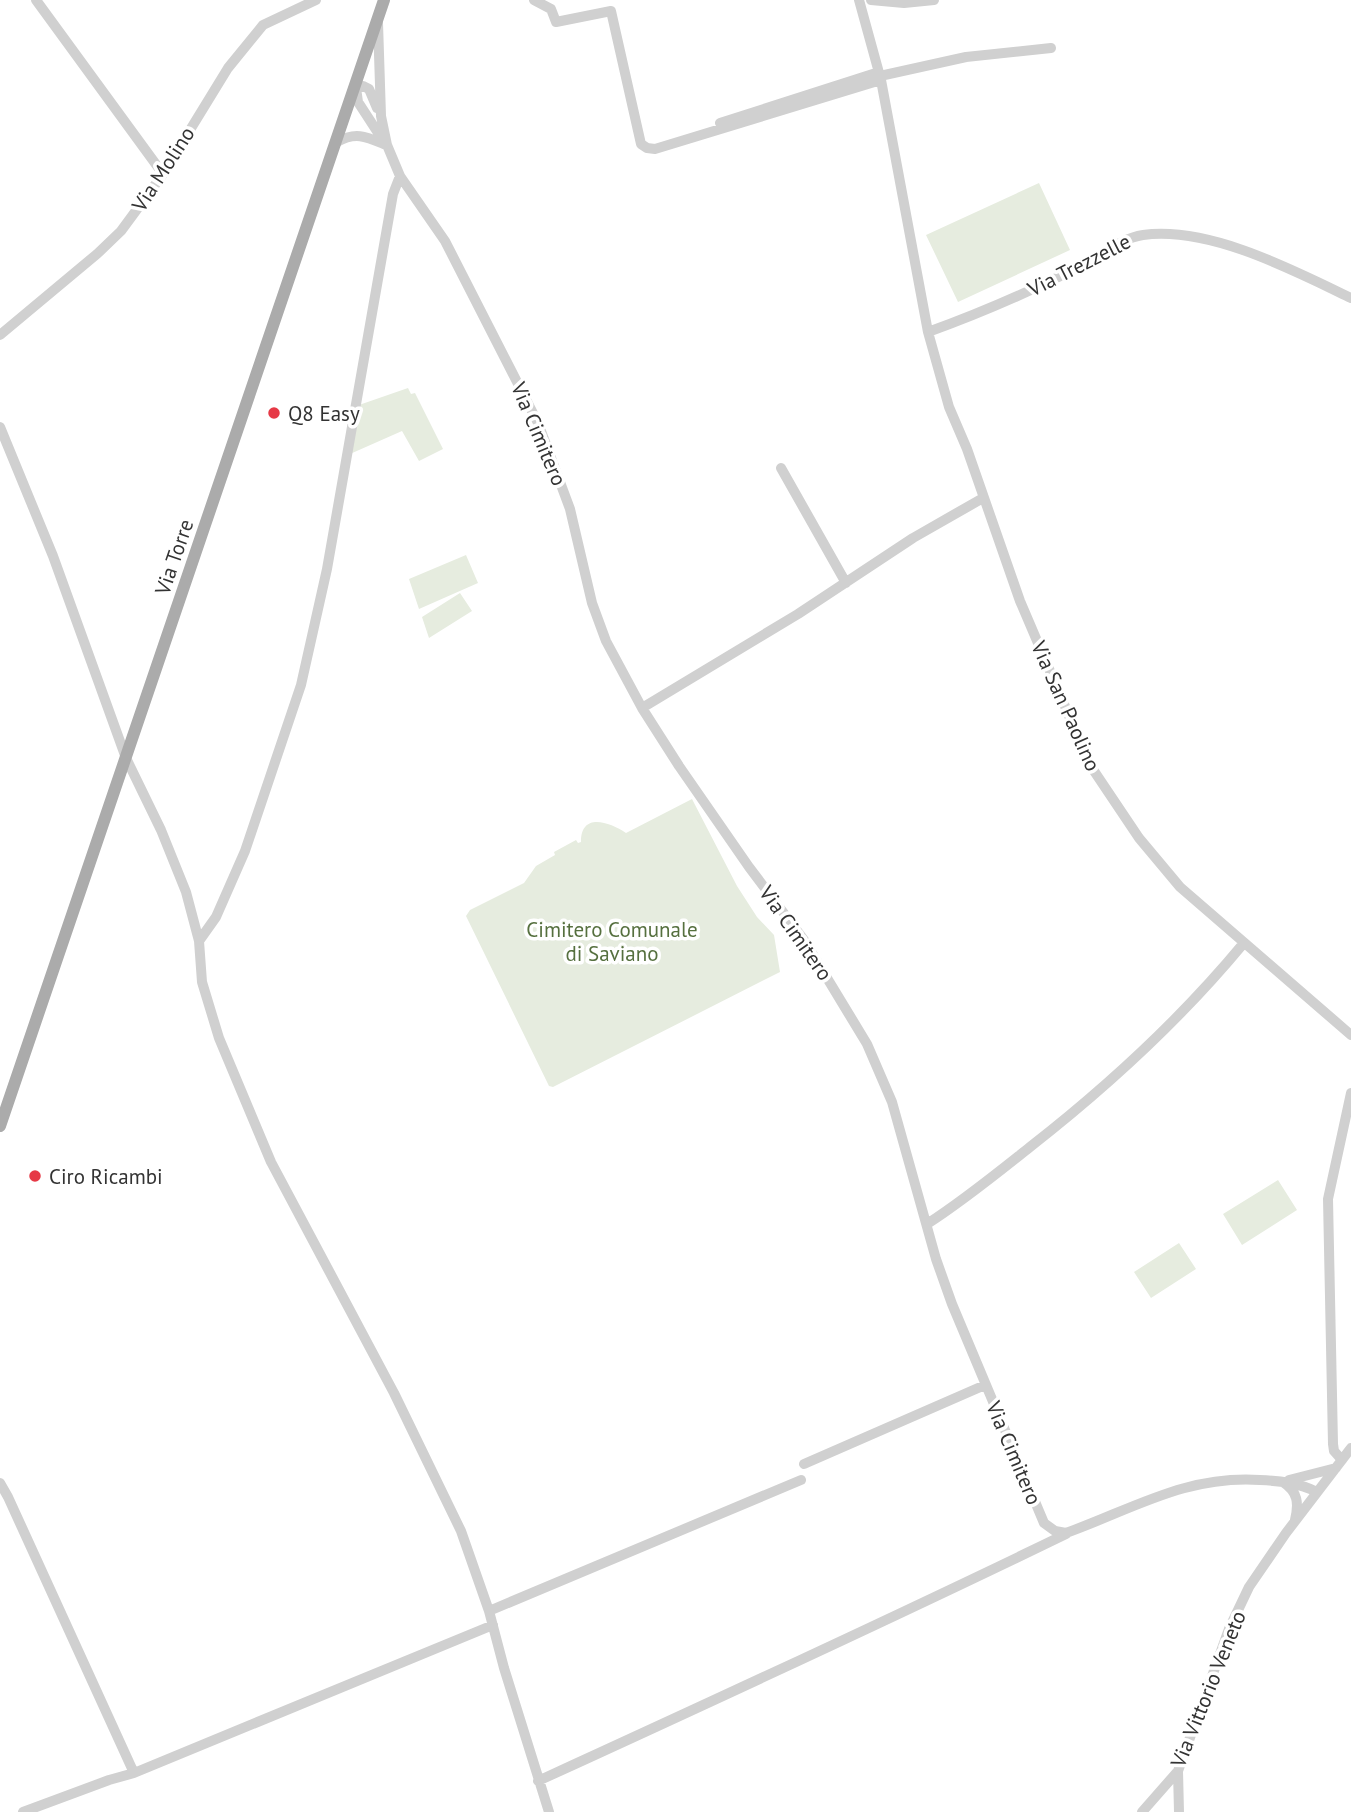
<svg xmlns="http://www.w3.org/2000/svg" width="1351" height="1812" font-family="'PT Sans',sans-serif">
	<rect width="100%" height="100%" fill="#fff"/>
	<path fill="#e6ecdf" d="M1039 183 1070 250 958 302 926 235Z
		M408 388 411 394 415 393 443 449 419 461 402 431 350 454 359 405Z
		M466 555 478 583 419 609 409 579Z
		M460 593 472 611 429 638 422 617Z
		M692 799 737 886 757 917 774 935 780 972 553 1087 549 1086 466 916 470 910 524 883 536 866 555 855 554 852 576 840 578 843 581 842C581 812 609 822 626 833Z
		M1278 1180 1297 1210 1242 1245 1223 1214Z
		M1179 1243 1196 1269 1151 1298 1134 1272Z"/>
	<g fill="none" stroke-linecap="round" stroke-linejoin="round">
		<path stroke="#d0d0d0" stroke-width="10" d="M36 0 163 174
			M534 0 551 9 556 22 611 11 641 144 647 148 655 149 881 80
			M859 0 881 80 928 332 949 407 967 449 1020 601 1090 765 1139 838 1180 887 1351 1035
			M871 0 904 3 934 0
			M378 23 381 116 387 145 400 176 445 241 538 423 570 509 592 603 606 641 642 708 679 766 749 867 804 940 867 1044 892 1102 936 1259 952 1304 1044 1523 1055 1531 1066 1533C1133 1509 1186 1475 1260 1480 1281 1481 1299 1483 1317 1492
			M880 76 966 57 1051 48
			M377 108 369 89 363 86 356 88 358 102 384 142
			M720 123 879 72
			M337 142C356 131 367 137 386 145
			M928 332C981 313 1031 291 1081 266 1101 256 1121 238 1143 235 1209 226 1293 270 1351 298
			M0 335 97 254 121 231 163 174 228 68 263 25 316 0
			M0 427 53 556 126 758 161 830 186 892 199 941 202 982 219 1038 271 1162 394 1393 461 1531 489 1611 504 1668 549 1812
			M781 468 846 583
			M642 708 798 614 913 538 983 498
			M199 941 216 917 245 851 301 685 327 569 393 194 400 176
			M927 1224C963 1201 996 1174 1030 1147 1108 1086 1180 1020 1243 944
			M1342 1460 1334 1451 1333 1444 1328 1199 1351 1093
			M804 1464 985 1385
			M1289 1480 1336 1468
			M1283 1482C1298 1492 1299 1503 1295 1520
			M0 1483 8 1497 134 1773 493 1625
			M489 1611 801 1480
			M1178 1771 1179 1812
			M538 1781C715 1700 891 1619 1066 1534
			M23 1812 109 1780 134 1773
			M1142 1812 1178 1771 1229 1629 1249 1587 1286 1533 1351 1448"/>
		<path stroke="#ababab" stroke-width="12" d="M0 1126 384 0"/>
	</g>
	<g fill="#e63946" stroke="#fff" stroke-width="2.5">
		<circle cx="274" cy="413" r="7"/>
		<circle cx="35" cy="1176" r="7"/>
	</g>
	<g text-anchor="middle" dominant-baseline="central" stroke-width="7" stroke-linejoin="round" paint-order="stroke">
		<g font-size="21" fill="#333" stroke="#fff">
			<text transform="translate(163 169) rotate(-57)">Via Molino</text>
			<text transform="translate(1079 265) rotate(-27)">Via Trezzelle</text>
			<text transform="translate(539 434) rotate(67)">Via Cimitero</text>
			<text transform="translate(174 557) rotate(-71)">Via Torre</text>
			<text transform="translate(1066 706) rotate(66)">Via San Paolino</text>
			<text transform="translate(796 933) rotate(55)">Via Cimitero</text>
			<text transform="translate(1014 1453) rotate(67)">Via Cimitero</text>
			<text transform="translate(1208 1689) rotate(-68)">Via Vittorio Veneto</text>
		</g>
		<g font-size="21" fill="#333" stroke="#fff" text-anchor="start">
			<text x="288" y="413">Q8 Easy</text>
			<text x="49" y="1176">Ciro Ricambi</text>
		</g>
		<g font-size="21" fill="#56703f" stroke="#fff">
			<text x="612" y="929">Cimitero Comunale<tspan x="612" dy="24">di Saviano</tspan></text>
		</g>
	</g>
</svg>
